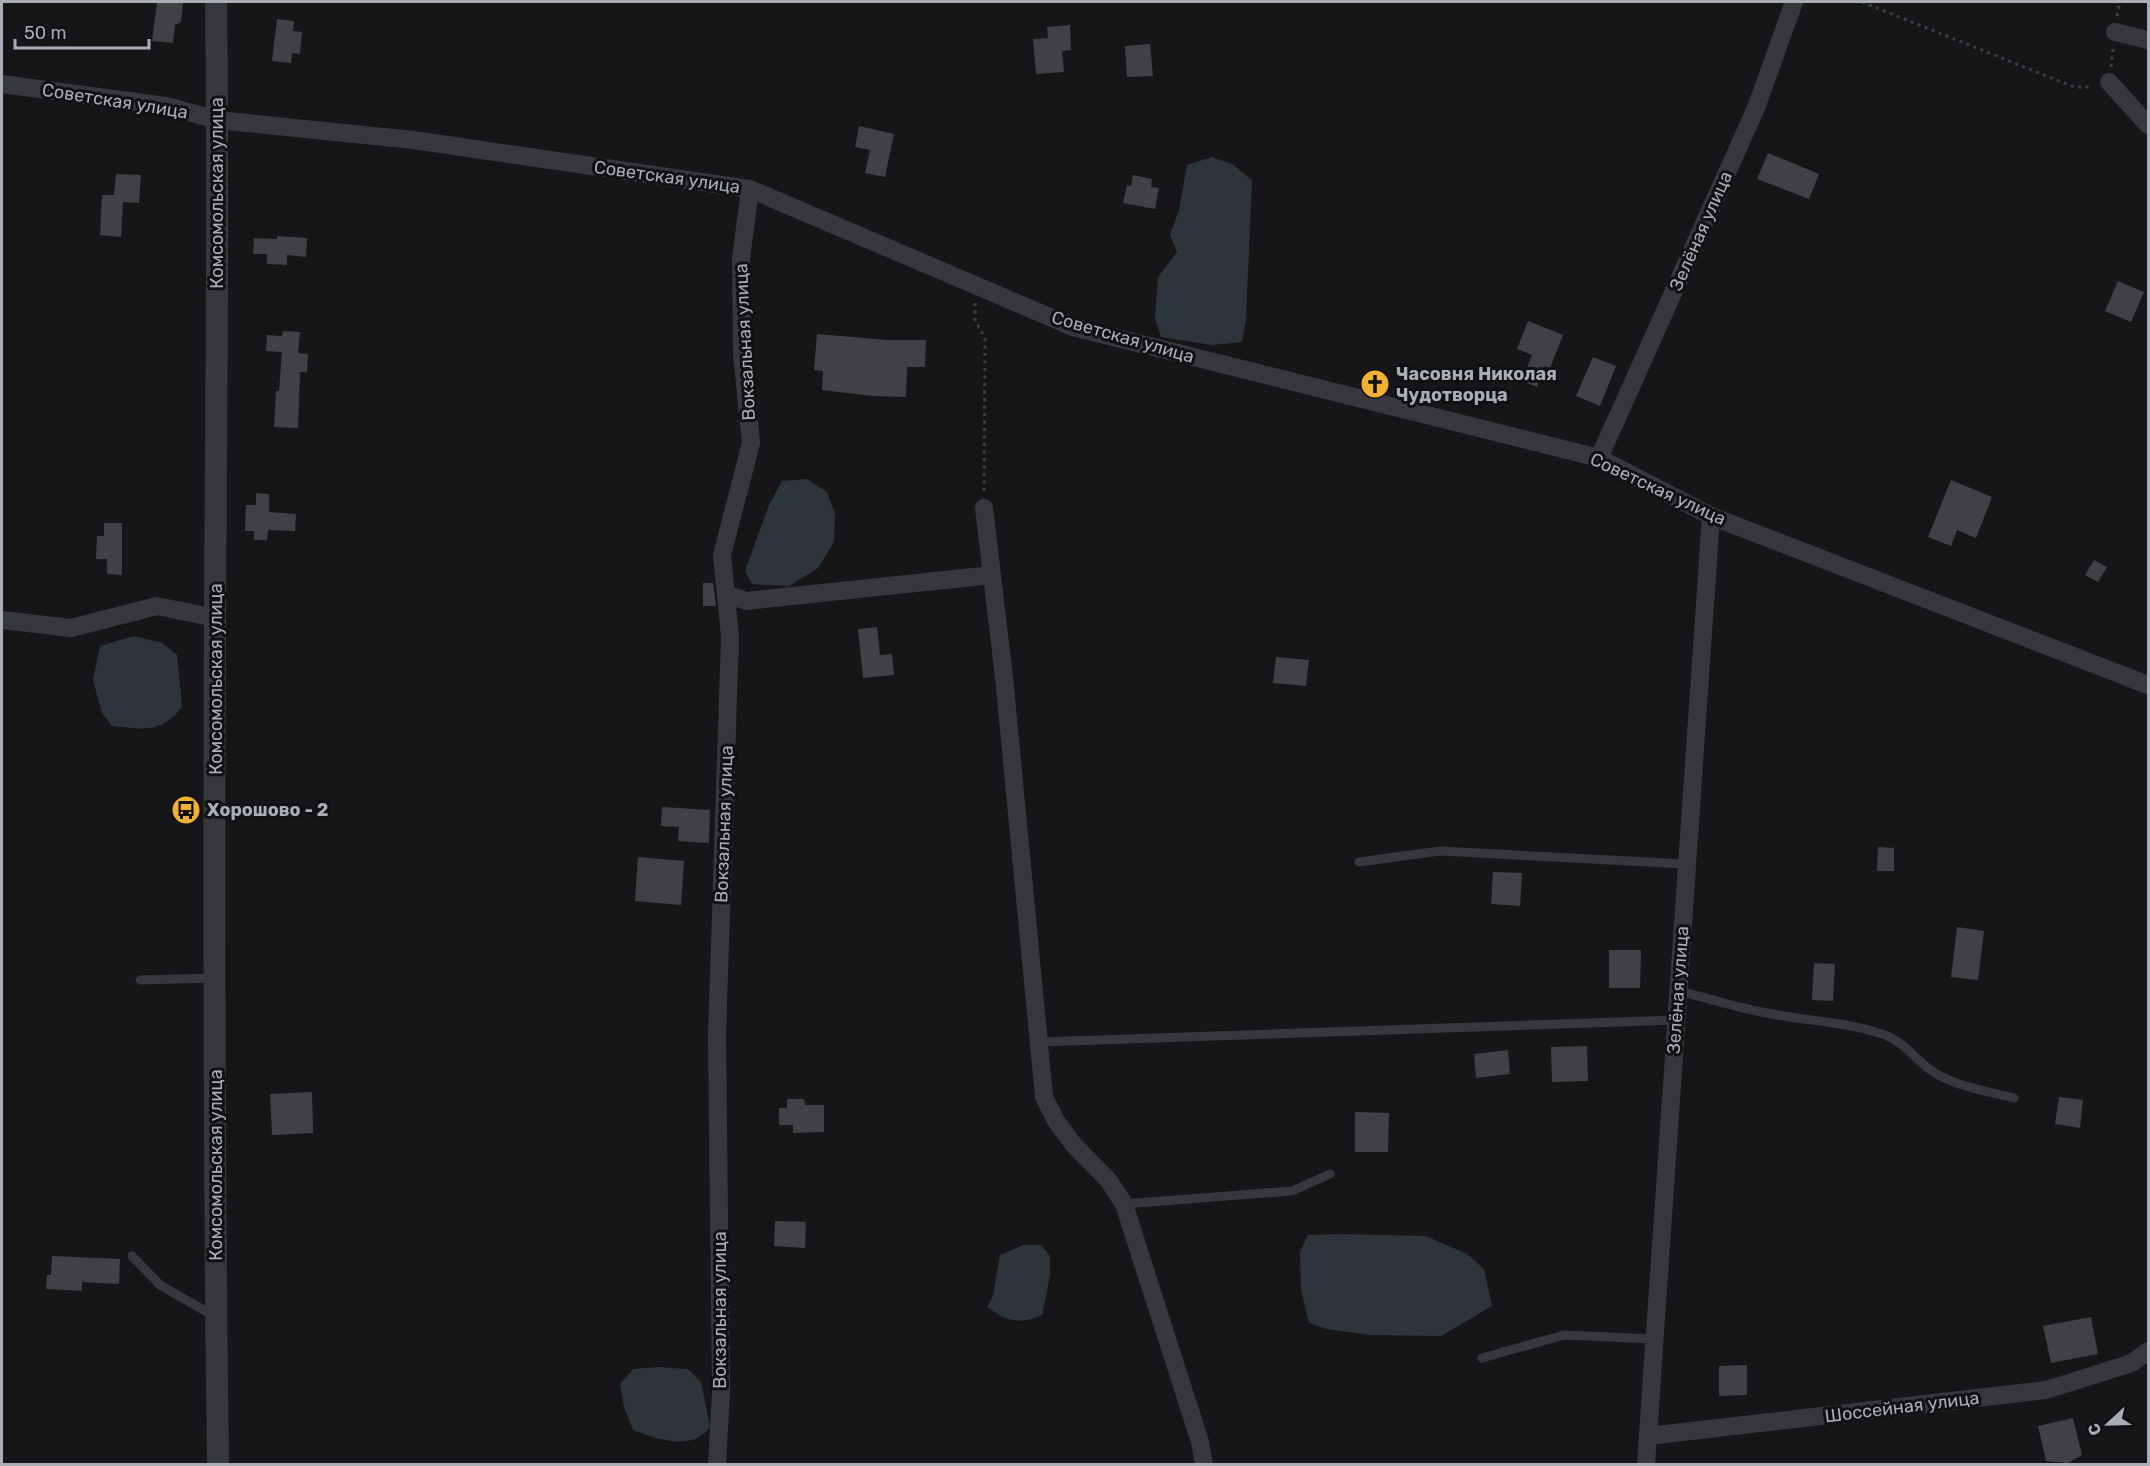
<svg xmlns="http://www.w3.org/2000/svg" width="2150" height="1466" font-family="Rubik,sans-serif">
	<rect width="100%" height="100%" fill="#161618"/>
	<path fill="#2c353c" d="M1212 157 1232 164 1252 180 1246 319 1242 342 1212 345 1161 337 1155 318 1158 277 1177 252 1170 235 1179 210 1187 165Z
		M807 479 827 492 835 514 834 542 818 568 789 586 752 584 745 571 769 505 782 481Z
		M134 636 162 643 177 655 182 707C161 734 142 729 112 726L102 713 93 680 100 646Z
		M1338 1234 1426 1236 1467 1254 1484 1269 1492 1306 1441 1336 1370 1335 1327 1329 1309 1323 1301 1290 1300 1252 1308 1235Z
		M1023 1245H1041L1050 1256V1276L1042 1315C1018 1325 1007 1321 987 1307L993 1296 1000 1255Z
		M658 1367 688 1369 701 1382 710 1427C692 1452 657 1439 633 1430L624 1407 620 1384 633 1369Z"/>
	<path fill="#404145" d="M157 2H183L181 22 175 25 173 43 152 41Z
		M277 19 294 21 293 31 302 32 300 54 292 53 291 63 272 61Z
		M1070 25 1071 50 1062 51 1064 72 1036 74 1033 39 1048 38 1047 27Z
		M1150 44 1153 76 1127 77 1125 46Z
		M859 126 894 134 885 177 865 173 870 150 855 147Z
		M1768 153 1819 174 1809 199 1757 179Z
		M116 174 141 175 139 203 123 202 121 237 100 235 102 195H114Z
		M1133 175 1152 179 1151 187 1159 188 1155 209 1123 203 1127 185 1131 186Z
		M277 236 307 238 306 257 287 255V265L267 264V254H253L254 238 277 239Z
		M2118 281 2144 292 2131 322 2105 311Z
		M1528 321 1563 335 1550 368 1545 366 1537 387 1522 381 1532 355 1517 349Z
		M283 331 300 332 298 353 308 354 307 372H300L298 428 274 427 276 391H279L282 352 266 351 267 335 282 336Z
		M817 334 887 340H926L925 367H907L906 397 873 396 822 390 823 371 814 370Z
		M1593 357 1616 366 1600 406 1576 396Z
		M1368 374 1386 378 1383 393 1365 388Z
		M1951 480 1992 497 1976 538 1957 530 1951 546 1928 537Z
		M256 493 269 494V512L296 514 295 531 268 530 267 540H254V531H245L246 505H256Z
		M104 523H122V575L107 574V559H96L97 536H104Z
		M2094 560 2107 567 2098 582 2085 575Z
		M703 583H713L716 606H703Z
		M877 627 880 655 892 654 894 675 863 678 858 629Z
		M1276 657 1309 660 1306 686 1273 683Z
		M662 807 710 810 709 843 678 841 679 827 661 826Z
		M1878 847 1894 848V871H1877Z
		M638 857 684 861 681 905 635 901Z
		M1493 872 1522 873 1520 906 1491 904Z
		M1957 927 1984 931 1978 980 1951 977Z
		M1609 950H1641L1640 988H1609Z
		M1814 963 1835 964 1833 1001 1812 1000Z
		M1587 1046 1588 1081 1552 1082 1551 1047Z
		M1508 1050 1510 1074 1476 1078 1474 1054Z
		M312 1092 313 1133 272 1135 270 1094Z
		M2059 1097 2083 1100 2080 1128 2055 1124Z
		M787 1099H804L805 1105H824V1132L793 1133V1125H779V1108H787Z
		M1355 1112 1389 1113 1388 1152H1355Z
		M775 1221 806 1222 805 1248 774 1246Z
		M52 1256 120 1259 119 1284 82 1282V1291L46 1289 47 1275H51Z
		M2091 1317 2098 1354 2051 1363 2043 1326Z
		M1747 1365V1395L1719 1396V1366Z
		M2073 1418 2082 1455 2068 1463 2046 1461 2038 1426Z"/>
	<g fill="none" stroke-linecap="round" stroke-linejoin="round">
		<path stroke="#3d3f44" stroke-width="3" stroke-dasharray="3 4.5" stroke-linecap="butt" d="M1862 2 2074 87H2092
			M2117 16 2120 2
			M2111 67 2113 49
			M975 303V320L985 338 984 492"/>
		<path stroke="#37383d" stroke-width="9" d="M1359 862 1440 851 1686 864
			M140 980 215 978
			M1678 991C1709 998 1740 1009 1772 1014 1809 1021 1848 1022 1885 1035 1904 1042 1916 1060 1932 1071 1956 1087 1986 1091 2014 1098
			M1040 1042 1676 1020
			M1124 1204 1292 1191 1330 1174
			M132 1256 160 1285 214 1316
			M1482 1358 1564 1335 1654 1339"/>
		<path stroke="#37383d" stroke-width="18" d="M2115 32 2148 40
			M2109 82 2148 125
			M2 84 166 106 218 120 413 140 750 189 1073 327 1599 458 1711 516 2148 685
			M1599 458 1756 108 1794 2
			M984 508 1004 677 1044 1097 1056 1121 1073 1144 1109 1181 1124 1204 1200 1442 1204 1464
			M726 594 746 601 992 575
			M2 620 71 628 157 606 215 618
			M1648 1436 2046 1390 2132 1363 2148 1351
			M717 1464 721 1393 717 1036 730 637 722 555 751 443 742 354 741 259 750 189
			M1646 1464 1711 516"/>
		<path stroke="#37383d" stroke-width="22" d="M216 2C219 205 216 408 215 612 214 896 214 1180 218 1464"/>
	</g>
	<defs>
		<g id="church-disc" transform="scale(1.5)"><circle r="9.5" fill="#f2b134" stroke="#111113"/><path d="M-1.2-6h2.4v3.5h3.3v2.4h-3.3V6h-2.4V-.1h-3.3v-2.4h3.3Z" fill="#111"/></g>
		<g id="bus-disc" transform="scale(1.5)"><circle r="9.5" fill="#f2b134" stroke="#111113"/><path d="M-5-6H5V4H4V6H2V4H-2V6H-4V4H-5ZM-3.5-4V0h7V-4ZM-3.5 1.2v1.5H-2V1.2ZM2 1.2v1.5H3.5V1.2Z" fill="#111"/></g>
	</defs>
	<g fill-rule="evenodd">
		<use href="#church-disc" x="1375" y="384"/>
		<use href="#bus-disc" x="186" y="810"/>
	</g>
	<g text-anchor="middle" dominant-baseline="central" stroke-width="6" stroke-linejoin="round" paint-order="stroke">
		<g font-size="18" fill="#a8adb8" stroke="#111113">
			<text transform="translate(115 101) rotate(9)">Советская улица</text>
			<text transform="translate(667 177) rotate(8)">Советская улица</text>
			<text transform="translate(217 193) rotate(-90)">Комсомольская улица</text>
			<text transform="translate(1701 231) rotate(-66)">Зелёная улица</text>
			<text transform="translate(1123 337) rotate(16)">Советская улица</text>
			<text transform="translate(745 342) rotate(-93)">Вокзальная улица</text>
			<text transform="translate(1658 489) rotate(25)">Советская улица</text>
			<text transform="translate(216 679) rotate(-90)">Комсомольская улица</text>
			<text transform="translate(724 824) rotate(-88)">Вокзальная улица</text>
			<text transform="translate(1678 990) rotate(-86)">Зелёная улица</text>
			<text transform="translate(216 1165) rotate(-90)">Комсомольская улица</text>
			<text transform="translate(720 1310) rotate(-90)">Вокзальная улица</text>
			<text transform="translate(1902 1407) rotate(-7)">Шоссейная улица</text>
		</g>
		<g font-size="18" font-weight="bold" fill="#a8adb8" stroke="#111113" text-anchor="start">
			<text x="1396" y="374">Часовня Николая<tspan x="1396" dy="21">Чудотворца</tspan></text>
			<text x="207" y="810">Хорошово - 2</text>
		</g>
	</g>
	<rect width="2150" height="1466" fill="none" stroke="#a8adb8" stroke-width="6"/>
	<g transform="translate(2108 1424) rotate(248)" stroke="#111113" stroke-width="4.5" paint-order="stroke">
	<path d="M0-4.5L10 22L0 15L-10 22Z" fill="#a8adb8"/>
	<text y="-9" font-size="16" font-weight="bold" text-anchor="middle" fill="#a8adb8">С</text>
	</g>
	<path d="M15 39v9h134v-9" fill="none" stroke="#a8adb8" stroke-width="3"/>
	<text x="24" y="39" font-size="18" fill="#a8adb8" stroke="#111113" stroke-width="4.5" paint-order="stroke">50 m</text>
</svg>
